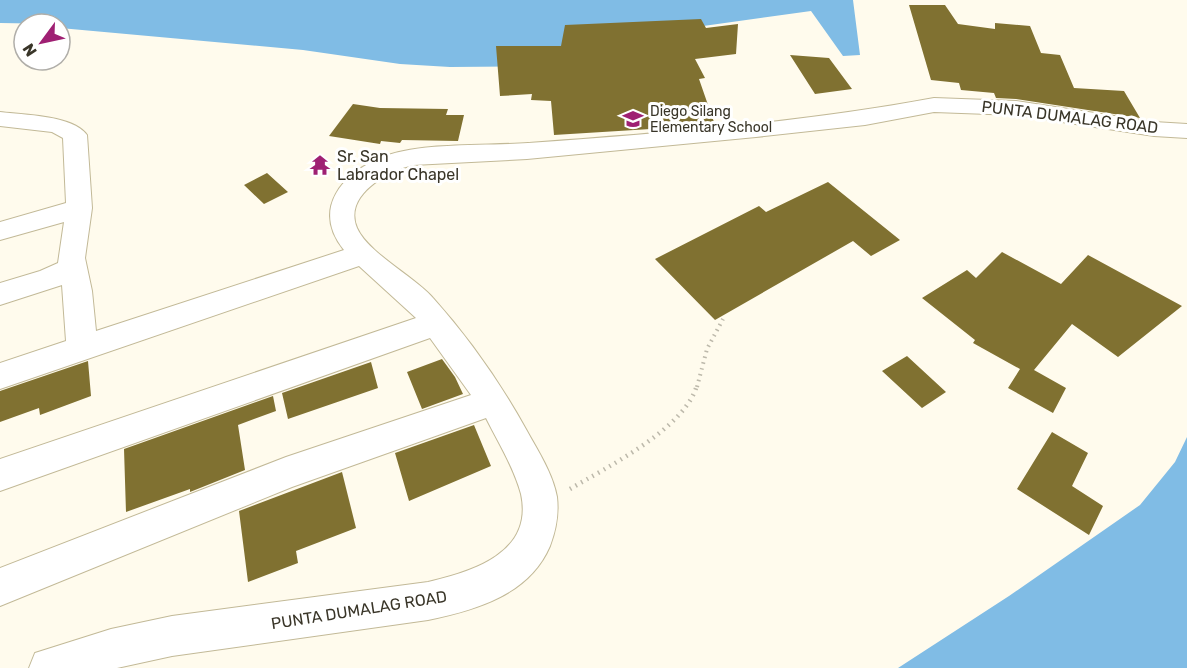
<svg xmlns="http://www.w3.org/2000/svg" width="1187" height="668" font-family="Rubik,sans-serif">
	<rect width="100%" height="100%" fill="#fffbed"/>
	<path fill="#80bce5" d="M0 0H853L860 55 843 56 811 11 689 28 597 66 450 67 400 64 303 50 60 28V24L0 23Z
		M1187 437V668H898L1009 596 1140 505 1175 462Z"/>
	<path fill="#807131" d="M909 5H945L958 24 995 29V23L1030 26 1041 53 1060 55 1074 88 1124 91 1140 118 1016 99 996 98 994 93 961 90 959 83 931 80Z
		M701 19 706 28 738 24 736 54 695 59 705 78 699 79 715 125 554 135 551 101 531 100 532 94 500 96 496 46H561L565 25Z
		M790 55 829 58 852 89 815 94Z
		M353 104 380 108 448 109 446 115H464L458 141 402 140 400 143 381 141 380 144 329 136Z
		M267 173 288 192 264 204 244 185Z
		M828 182 900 240 871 256 853 241 715 320 655 259 759 206 766 212Z
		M1002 252 1061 284 1088 255 1182 306 1118 357 1072 324 1034 370 1066 388 1053 413 1008 388 1020 369 973 343 975 340 922 298 967 270 976 278Z
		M907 356 946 392 922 408 882 371Z
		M442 359 455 377 463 394 422 409 407 372Z
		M88 361 91 396 40 415 39 408 0 422V391Z
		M371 362 378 388 288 419 282 393Z
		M273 396 276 411 238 425 245 470 190 492V489L126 512 124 449Z
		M474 425 491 466 409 501 395 453Z
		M1052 432 1088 453 1072 486 1103 506 1089 535 1017 489Z
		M342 472 356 528 296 551 298 563 248 582 239 511Z"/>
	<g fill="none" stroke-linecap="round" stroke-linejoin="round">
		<g stroke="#c2b997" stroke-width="2">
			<path id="street" d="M934 98 1016 101 1154 122 1187 124V138L1154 136 1016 115 934 112 865 125 756 137 527 159 413 165C388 171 343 195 357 228 368 253 415 277 433 298 469 338 501 384 527 431 538 451 553 474 557 497 559 514 556 530 550 546 529 595 476 610 428 620L172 656 117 668H29L35 653 111 629 172 616 428 582C472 572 534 553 521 494 514 468 498 442 486 418L292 487 0 606V568L286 457 471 395 430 338 0 491V459L416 318 359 266 0 389V363L66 341 62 285 0 305V283L40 271 58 263 64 222 0 240V222L66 203 63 138 52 132 0 126V112C23 115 73 115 87 135L92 208 85 258 92 291 96 331 344 250C311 209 342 173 383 157 419 142 487 146 528 143 663 133 800 123 934 98Z"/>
		</g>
		<path stroke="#bdb9ab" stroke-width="4" stroke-dasharray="1.5 4.5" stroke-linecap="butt" d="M697 387 707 349 723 319"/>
		<path stroke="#bdb9ab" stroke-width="4.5" stroke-dasharray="1.5 5" stroke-linecap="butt" d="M570 489C607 467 685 429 697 385"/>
		<use href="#street" fill="#fff" fill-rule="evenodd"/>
	</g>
	<defs>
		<g id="school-bare" transform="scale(1.62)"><path d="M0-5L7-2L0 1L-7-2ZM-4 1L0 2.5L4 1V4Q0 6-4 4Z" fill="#9f2073" stroke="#fff" stroke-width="2.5" paint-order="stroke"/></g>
		<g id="temple-bare" transform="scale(1.62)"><path d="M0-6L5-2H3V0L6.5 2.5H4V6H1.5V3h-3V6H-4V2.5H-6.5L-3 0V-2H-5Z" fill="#9f2073" stroke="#fff" stroke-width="2.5" paint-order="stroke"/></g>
	</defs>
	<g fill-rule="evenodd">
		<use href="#school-bare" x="633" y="119"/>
		<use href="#temple-bare" x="320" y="165"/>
	</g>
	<g text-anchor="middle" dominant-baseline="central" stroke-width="6" stroke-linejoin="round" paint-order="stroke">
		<g font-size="14" fill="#393528" stroke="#fff" text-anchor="start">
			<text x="650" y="111">Diego Silang<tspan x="650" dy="16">Elementary School</tspan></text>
		</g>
		<g font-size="16" fill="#393528" stroke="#fff">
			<text transform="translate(1070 117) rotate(7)">PUNTA DUMALAG ROAD</text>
			<text transform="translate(359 610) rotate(-9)">PUNTA DUMALAG ROAD</text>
		</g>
		<g font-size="16" fill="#393528" stroke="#fff" text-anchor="start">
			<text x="337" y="156">Sr. San<tspan x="337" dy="18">Labrador Chapel</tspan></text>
		</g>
	</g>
	<g transform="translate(42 42) rotate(237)"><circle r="28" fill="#ffffff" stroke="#b0aea9" stroke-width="1.5"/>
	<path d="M0-4.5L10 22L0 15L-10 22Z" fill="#9f2073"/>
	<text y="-9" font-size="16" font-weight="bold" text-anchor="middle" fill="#393528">N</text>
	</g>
</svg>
